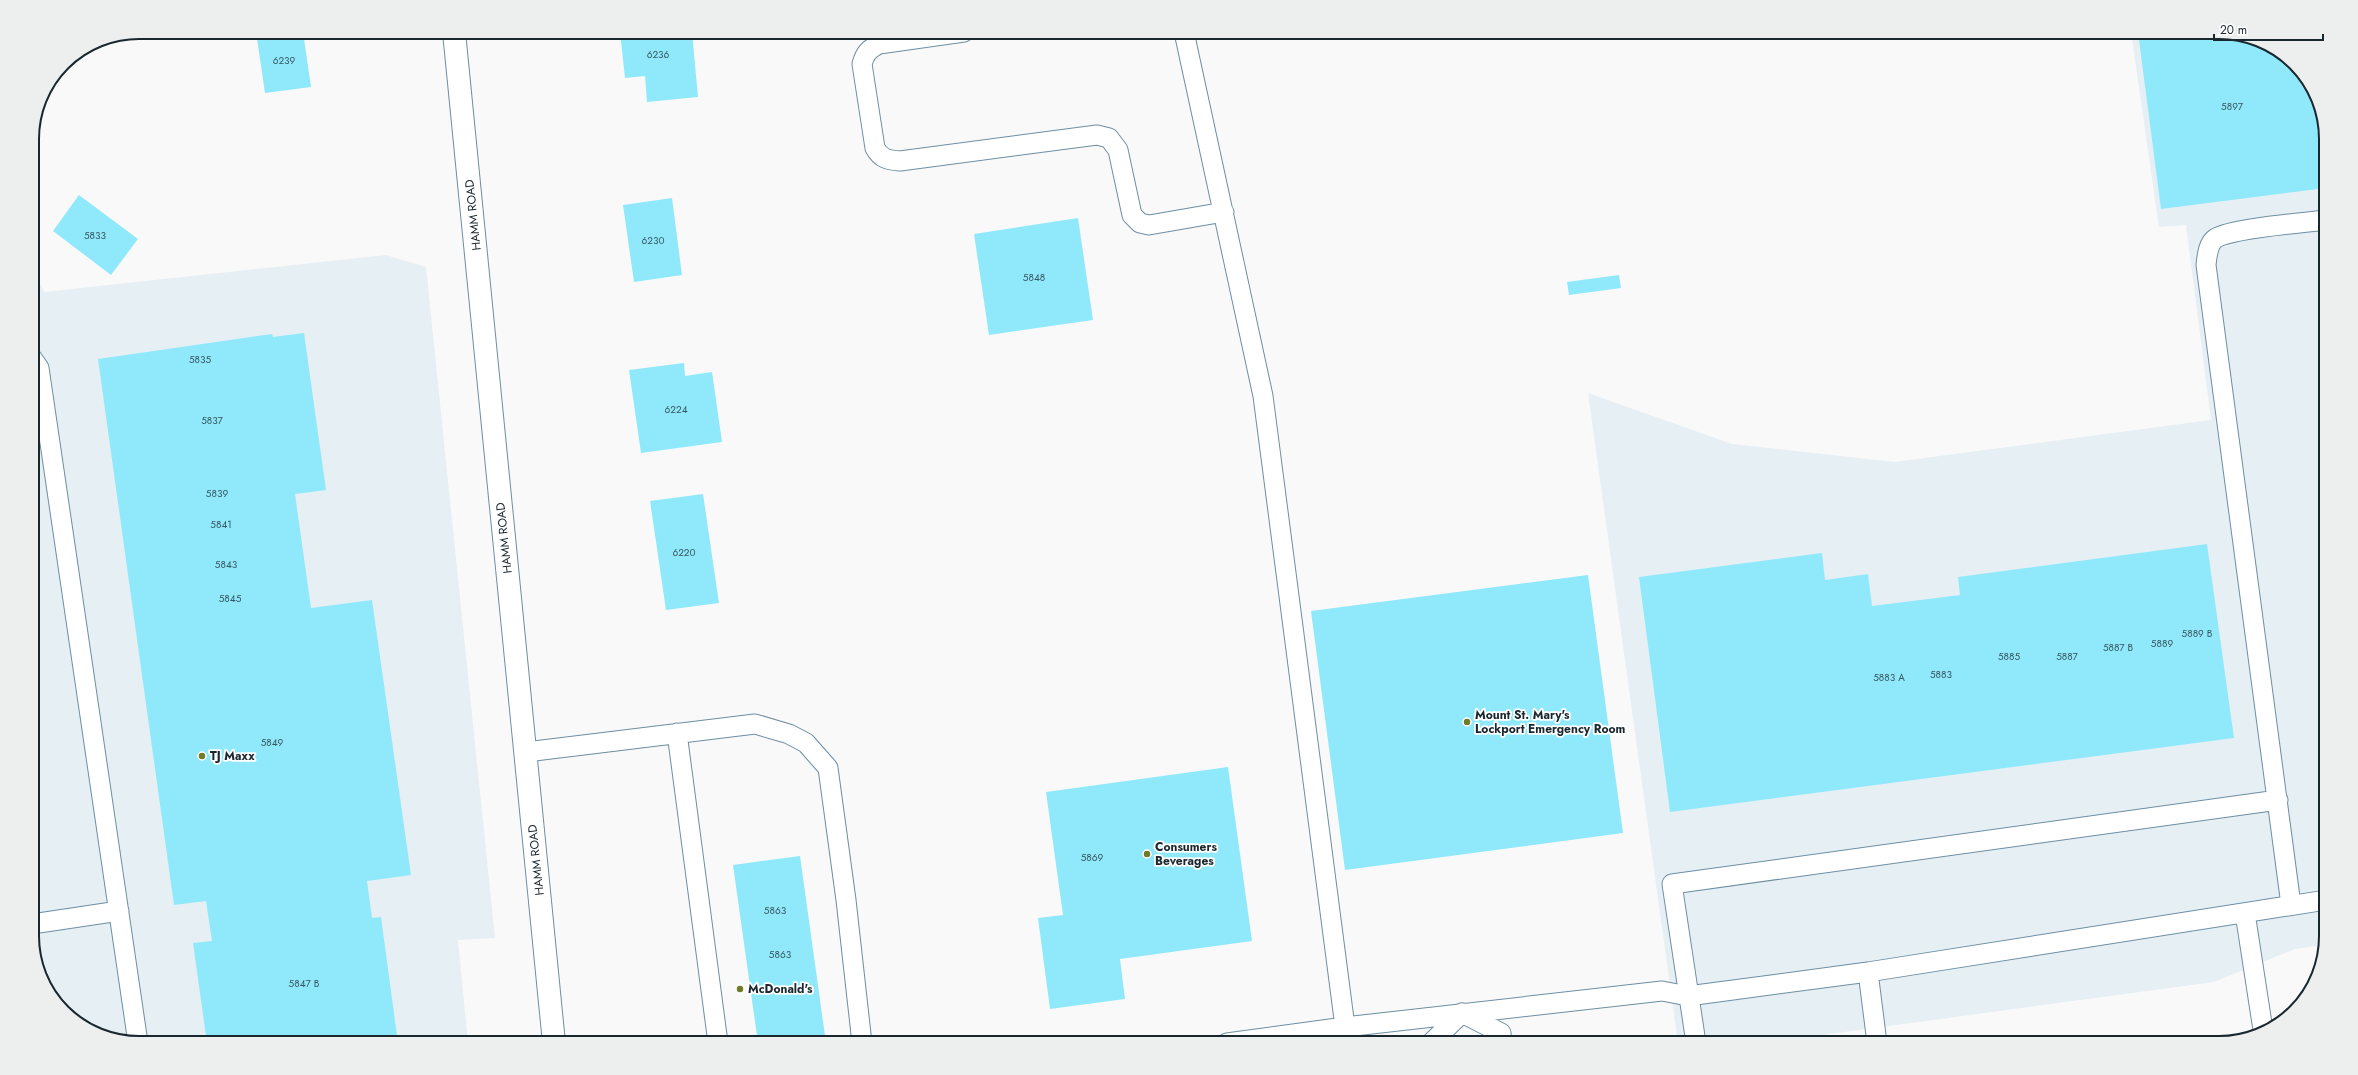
<svg xmlns="http://www.w3.org/2000/svg" width="2358" height="1075" font-family="Jost,sans-serif">
	<rect width="100%" height="100%" fill="#f9f9f9"/>
	<path fill="#e6eff4" d="M2131 32H2219L2260 40 2308 79 2326 132V936L2324 945 2295 949 2214 982 1763 1043H1678L1588 393 1732 444 1894 462 2211 420 2186 225 2159 227Z
		M386 255 426 267 495 938 458 940 468 1043H139L98 1035 54 1001 32 944V267L44 292Z"/>
	<path fill="#90e9fb" d="M256 32H303L311 87 265 93Z
		M620 32H692L698 97 647 102 645 76 625 78Z
		M2138 32H2219L2260 40 2308 79 2326 132V188L2161 209Z
		M79 195 138 239 111 275 53 231Z
		M672 198 682 275 634 282 623 205Z
		M1078 218 1093 320 989 335 974 234Z
		M1619 275 1621 288 1569 295 1567 282Z
		M304 333 326 490 295 494 311 608 372 600 411 875 367 881 372 918 381 917 398 1043H207L193 943 212 941 206 901 174 905 98 359 272 334 273 337Z
		M684 363 685 376 712 372 722 442 641 453 629 370Z
		M703 494 719 603 666 610 650 501Z
		M2207 544 2234 738 1670 812 1639 577 1822 553 1825 580 1868 574 1872 606 1960 595 1958 577Z
		M1588 575 1623 833 1345 870 1311 611Z
		M1228 767 1252 941 1120 959 1125 999 1050 1009 1038 918 1063 915 1046 792Z
		M800 856 826 1043H758L733 865Z"/>
	<g fill="none" stroke-linecap="round" stroke-linejoin="round">
		<g stroke="#6d8ea3" stroke-width="21">
			<path id="lane" d="M964 32 879 44C869 49 865 53 862 64L875 148C881 159 888 160 900 161L1097 135 1109 138 1118 150 1132 215 1140 223 1149 225 1224 212
				M1184 32 1263 396 1345 1027
				M32 358 39 368 138 1043
				M677 733 718 1043
				M526 752 755 724 789 734 806 743 828 768 846 900 862 1043
				M2291 905 2206 265C2207 256 2208 243 2216 238 2233 228 2303 223 2326 220
				M2245 913 2263 1030
				M32 924 119 911
				M1868 972 1877 1043
				M1227 1043 1345 1027 1662 991 1688 996 1868 972 2326 900
				M1431 1043 1462 1013 1501 1033 1502 1043
				M1696 1043 1672 884 2278 800"/>
		</g>
		<g stroke="#6d8ea3" stroke-width="24">
			<path id="secondary" d="M454 32 554 1043"/>
		</g>
		<use href="#lane" stroke="#fff" stroke-width="19"/>
		<use href="#secondary" stroke="#fff" stroke-width="22"/>
	</g>
	<g fill="#717a25" stroke="#fff" stroke-width="1.5">
		<circle cx="1467" cy="722" r="4"/>
		<circle cx="202" cy="756" r="4"/>
		<circle cx="1147" cy="854" r="4"/>
		<circle cx="740" cy="989" r="4"/>
	</g>
	<g text-anchor="middle" dominant-baseline="central" stroke-width="3.5" stroke-linejoin="round" paint-order="stroke">
		<g font-size="10" fill="#375862">
			<text x="658" y="54">6236</text>
			<text x="284" y="60">6239</text>
			<text x="2232" y="106">5897</text>
			<text x="95" y="235">5833</text>
			<text x="653" y="240">6230</text>
			<text x="1034" y="277">5848</text>
			<text x="200" y="359">5835</text>
			<text x="676" y="409">6224</text>
			<text x="212" y="420">5837</text>
			<text x="217" y="493">5839</text>
			<text x="221" y="524">5841</text>
			<text x="684" y="552">6220</text>
			<text x="226" y="564">5843</text>
			<text x="230" y="598">5845</text>
			<text x="2197" y="633">5889 B</text>
			<text x="2162" y="643">5889</text>
			<text x="2118" y="647">5887 B</text>
			<text x="2009" y="656">5885</text>
			<text x="2067" y="656">5887</text>
			<text x="1941" y="674">5883</text>
			<text x="1889" y="677">5883 A</text>
			<text x="272" y="742">5849</text>
			<text x="1092" y="857">5869</text>
			<text x="775" y="910">5863</text>
			<text x="780" y="954">5863</text>
			<text x="304" y="983">5847 B</text>
		</g>
		<g font-size="12" fill="#19272f" stroke="#fff">
			<text transform="translate(473 215) rotate(-96)">HAMM ROAD</text>
			<text transform="translate(504 538) rotate(-96)">HAMM ROAD</text>
			<text transform="translate(536 860) rotate(-96)">HAMM ROAD</text>
		</g>
		<g font-size="12" font-weight="bold" fill="#19272f" stroke="#fff" text-anchor="start">
			<text x="1475" y="715">Mount St. Mary's<tspan x="1475" dy="14">Lockport Emergency Room</tspan></text>
			<text x="210" y="756">TJ Maxx</text>
			<text x="1155" y="847">Consumers<tspan x="1155" dy="14">Beverages</tspan></text>
			<text x="748" y="989">McDonald's</text>
		</g>
	</g>
	<path d="M0 0H2358V1075H0ZM139 39H2219A100 100 0 0 1 2319 139V936A100 100 0 0 1 2219 1036H139A100 100 0 0 1 39 936V139A100 100 0 0 1 139 39Z" fill="#edeeee" fill-rule="evenodd"/>
	<path fill="none" stroke="#19272f" stroke-width="2" d="M139 39H2219A100 100 0 0 1 2319 139V936A100 100 0 0 1 2219 1036H139A100 100 0 0 1 39 936V139A100 100 0 0 1 139 39Z"/>
	<path d="M2214 34v6h109v-6" fill="none" stroke="#19272f" stroke-width="2"/>
	<text x="2220" y="34" font-size="12" fill="#19272f" stroke="#ffffff" stroke-width="3" paint-order="stroke">20 m</text>
</svg>
